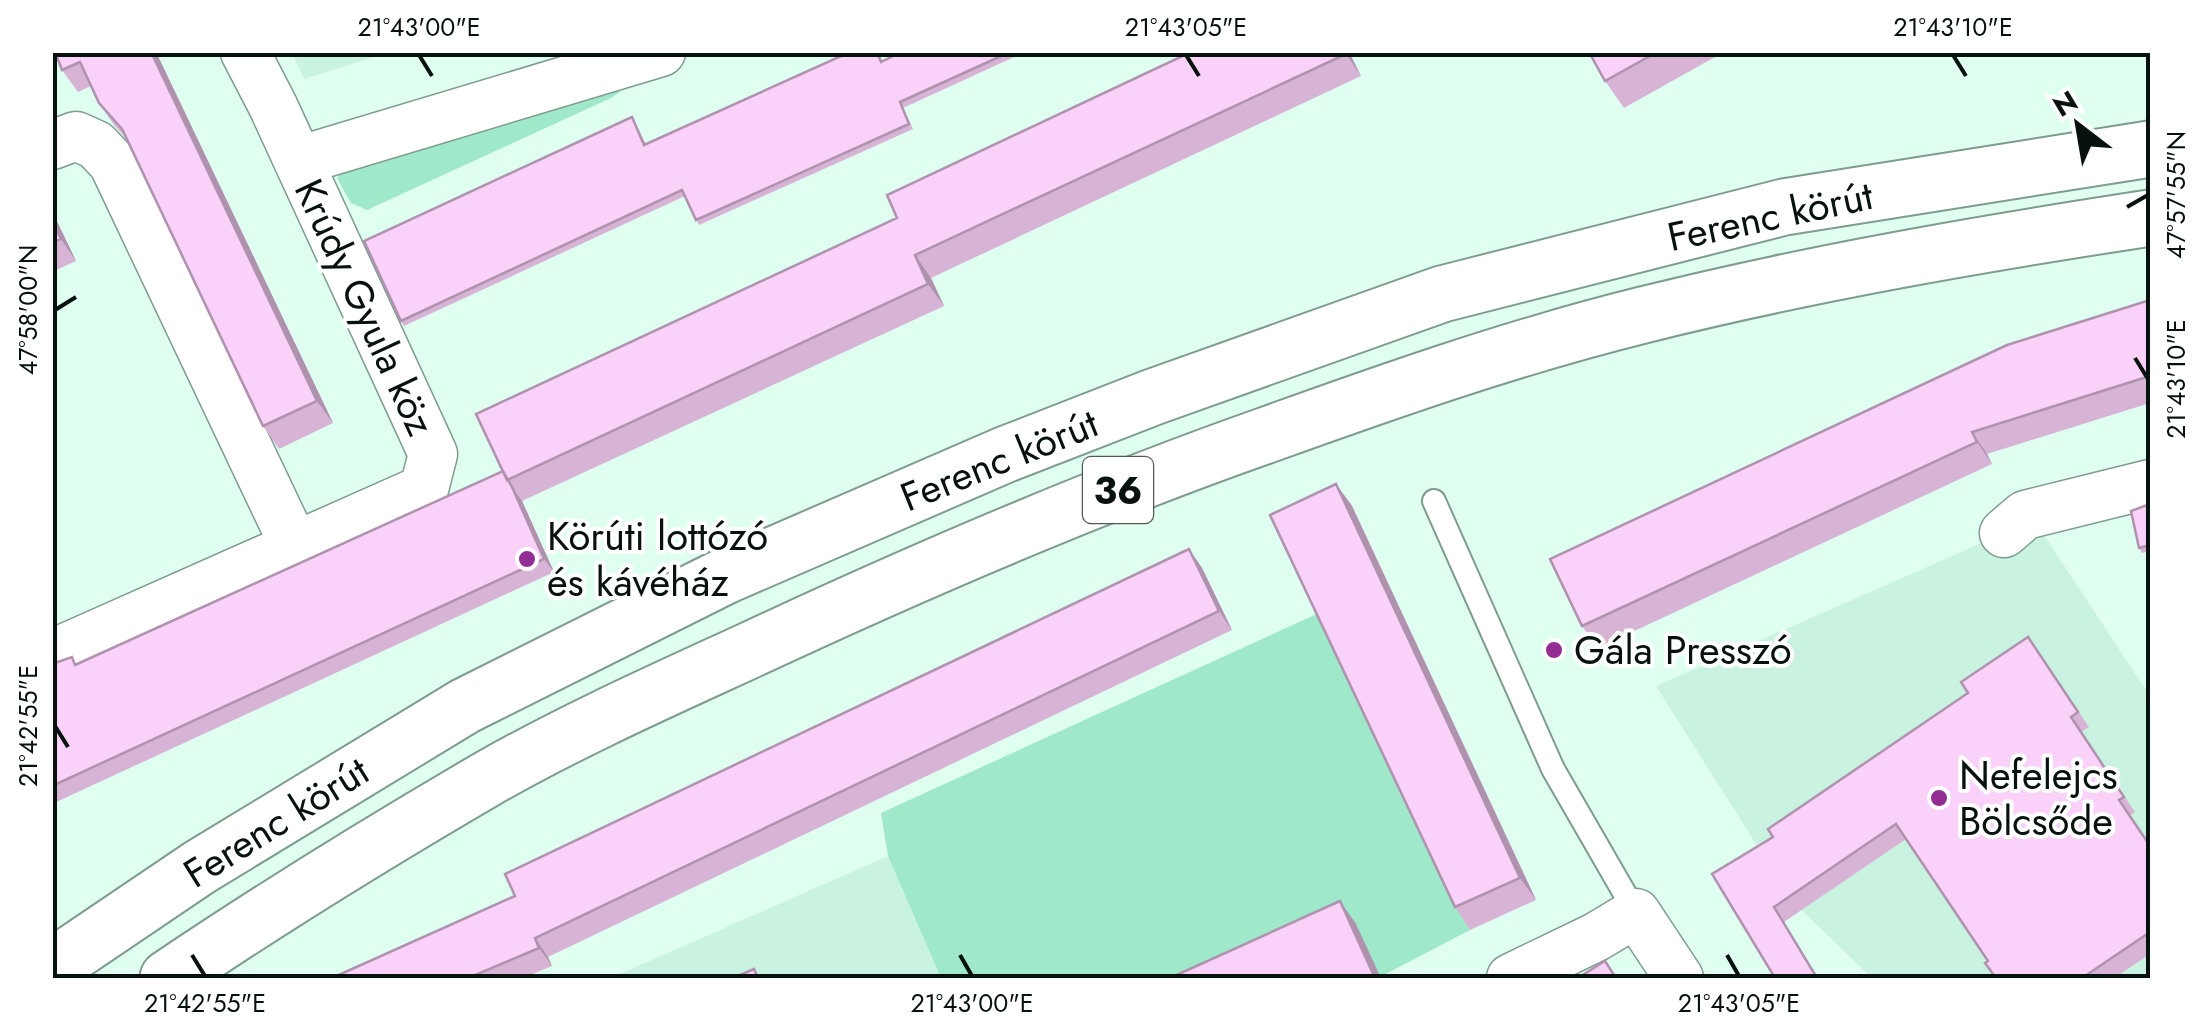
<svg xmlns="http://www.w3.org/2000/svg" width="2203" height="1031" font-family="Jost,sans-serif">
	<rect width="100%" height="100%" fill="#dffff0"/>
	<path fill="#caf2e1" d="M292 53H387L304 79Z
		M2034 520 2150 696V978H1872L1792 901 1656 686Z
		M888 856 941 978H611Z"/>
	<path fill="#9fe8ca" d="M617 85 620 92 611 98 367 210 351 203 337 178 348 164Z
		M1321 612 1470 930 1380 977 1355 924 1235 978H941L888 856 881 813Z"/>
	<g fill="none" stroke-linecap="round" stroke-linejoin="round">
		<g stroke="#7e9c8e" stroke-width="26">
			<path id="lane" d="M1434 501 1553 769 1636 913"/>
		</g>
		<g stroke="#7e9c8e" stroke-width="51">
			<path id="street" d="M52 145 76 136 96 145 113 163 295 547
				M298 161 661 52
				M2004 533 2025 515 2150 484
				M52 654 424 489 433 454 273 106 245 52
				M1511 978 1596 937 1636 913 1679 978"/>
		</g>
		<g stroke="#7e9c8e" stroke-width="59">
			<path id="primary" d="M52 967 200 867 465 706 725 576 1004 455 1153 397 1442 294 1784 207 2150 149
				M168 978C272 908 379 842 487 779 571 731 661 691 748 651 917 572 1088 498 1264 436 1389 391 1514 347 1643 315 1811 273 1980 244 2150 218"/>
		</g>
		<use href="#lane" stroke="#fff" stroke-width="22"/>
		<use href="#street" stroke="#fff" stroke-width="48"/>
		<use href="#primary" stroke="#fff" stroke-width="55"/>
	</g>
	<path fill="#d7b4d5" d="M55 52H156L333 423 279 449 263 426 127 139 114 125 99 103 91 86 78 92 62 70Z
		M850 52H879L882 61 901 52H1025L903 108 913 129 699 225 685 196 404 326 401 321 632 117 646 144Z
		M1349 52 1361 76 931 278 944 306 522 501 554 572 52 804V664L72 657 76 664 503 471 476 414Z
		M1589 52H1724L1624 108 1605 81Z
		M52 211 76 261 52 272Z
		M2150 300V403L1987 454 1992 464 1598 648 1582 626Z
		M1336 484 1352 506 1536 900 1470 930 1455 907Z
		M2150 504V551L2142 553 2139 548Z
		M1189 549 1202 568 1232 630 548 957 552 966 523 978H332L515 896Z
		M2028 637 2089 727 2081 732 2135 812 2130 815 2150 845V954L2114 978H1996L1988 961 1906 839 1784 922 1775 978 1773 837 1968 693Z"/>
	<path fill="#af92ae" d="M151 52H156L333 423 317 401Z
		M1345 52H1349L1361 76 1346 54Z
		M52 211 76 261 61 239 52 222Z
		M915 255 931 278 944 306 928 284Z
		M1972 432 1987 454 1992 464 1977 442Z
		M1336 484 1352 506 1536 900 1520 878Z
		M512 487 522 501 554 572 544 559Z
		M1189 549 1202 568 1232 630 1219 611Z
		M1340 901 1356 924 1381 978H1376Z
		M1774 907 1784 922 1818 978H1817Z
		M535 938 548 957 552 966 539 948Z"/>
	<path fill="#fad1f8" stroke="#af92ae" stroke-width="2.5" d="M55 52H151L317 401 263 426 122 129 99 103 80 62 62 70Z
		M850 52H877L881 62 901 52H1010L900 102 909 124 696 220 682 190 401 321 364 241 632 117 644 145Z
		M1191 52 1346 54 915 255 928 284 507 480 476 414 897 218 887 195Z
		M1589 52H1657L1605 81Z
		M52 222 61 239 52 242Z
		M2150 300V376L1972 432 1977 442 1582 626 1550 559 2007 345Z
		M503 471 512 487 544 559 52 786V664L72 657 75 665Z
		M1336 484 1520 878 1455 907 1270 515Z
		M2150 504V545L2139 548 2131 511Z
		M1189 549 1219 611 535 938 539 948 468 978H332L515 896 505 874Z
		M2028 637 2078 712 2071 717 2124 797 2119 800 2150 846V932L2082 978H1996L1985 963 1988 961 1896 824 1774 907 1817 978H1775L1712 874 1773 837 1768 829 1968 693 1961 682Z
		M1340 901 1374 976 1369 978H1170Z
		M1605 961 1616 978H1578Z
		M754 969 758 978H733Z"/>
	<path fill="none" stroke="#07120e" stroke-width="4" d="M419 55 432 76M1186 55 1199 76M1953 55 1966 76M2127 207 2148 195M55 310 76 297M2135 358 2148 379M55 726 68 747M192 955 205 976M960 955 972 976M1727 955 1739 976"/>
	<g fill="#922d93" stroke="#fff" stroke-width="4">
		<circle cx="527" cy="559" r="10"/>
		<circle cx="1554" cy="650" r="10"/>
		<circle cx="1939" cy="798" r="10"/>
	</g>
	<g text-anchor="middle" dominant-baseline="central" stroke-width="8" stroke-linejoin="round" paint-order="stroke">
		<rect fill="#fff" stroke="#515956" stroke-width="2.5" x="1083" y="457" width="70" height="66" rx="8"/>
		<g font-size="38" font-weight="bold" fill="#07120e">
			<text x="1118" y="490">36</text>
		</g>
		<g font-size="40" fill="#07120e" stroke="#fff">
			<text transform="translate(1770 216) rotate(-12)">Ferenc körút</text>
			<text transform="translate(365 307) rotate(65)">Krúdy Gyula köz</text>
			<text transform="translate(999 460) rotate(-22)">Ferenc körút</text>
			<text transform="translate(276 822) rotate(-32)">Ferenc körút</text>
		</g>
		<g font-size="40" fill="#07120e" stroke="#fff" text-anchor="start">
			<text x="547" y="536">Körúti lottózó<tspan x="547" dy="46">és kávéház</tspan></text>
			<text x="1574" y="650">Gála Presszó</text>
			<text x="1959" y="775">Nefelejcs<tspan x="1959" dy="46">Bölcsőde</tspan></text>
		</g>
	</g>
	<rect width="2203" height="1031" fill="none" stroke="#ffffff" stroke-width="110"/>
	<g transform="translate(2078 125) rotate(329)" stroke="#ffffff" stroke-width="8" paint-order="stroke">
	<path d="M0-8L18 38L0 25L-18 38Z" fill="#07120e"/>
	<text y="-15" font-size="28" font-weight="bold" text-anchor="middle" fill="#07120e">N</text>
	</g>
	<rect x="55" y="55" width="2093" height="921" fill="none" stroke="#07120e" stroke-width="4"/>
	<g font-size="25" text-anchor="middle" fill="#07120e">
		<text x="419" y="36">21°43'00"E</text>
		<text x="1186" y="36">21°43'05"E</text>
		<text x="1953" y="36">21°43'10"E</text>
		<text transform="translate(2176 195) rotate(-90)" y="9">47°57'55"N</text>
		<text transform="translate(28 310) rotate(-90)" y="9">47°58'00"N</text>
		<text transform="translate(2176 379) rotate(-90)" y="9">21°43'10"E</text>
		<text transform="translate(28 726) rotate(-90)" y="9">21°42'55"E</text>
		<text x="205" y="1012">21°42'55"E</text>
		<text x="972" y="1012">21°43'00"E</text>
		<text x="1739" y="1012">21°43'05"E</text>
	</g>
</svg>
